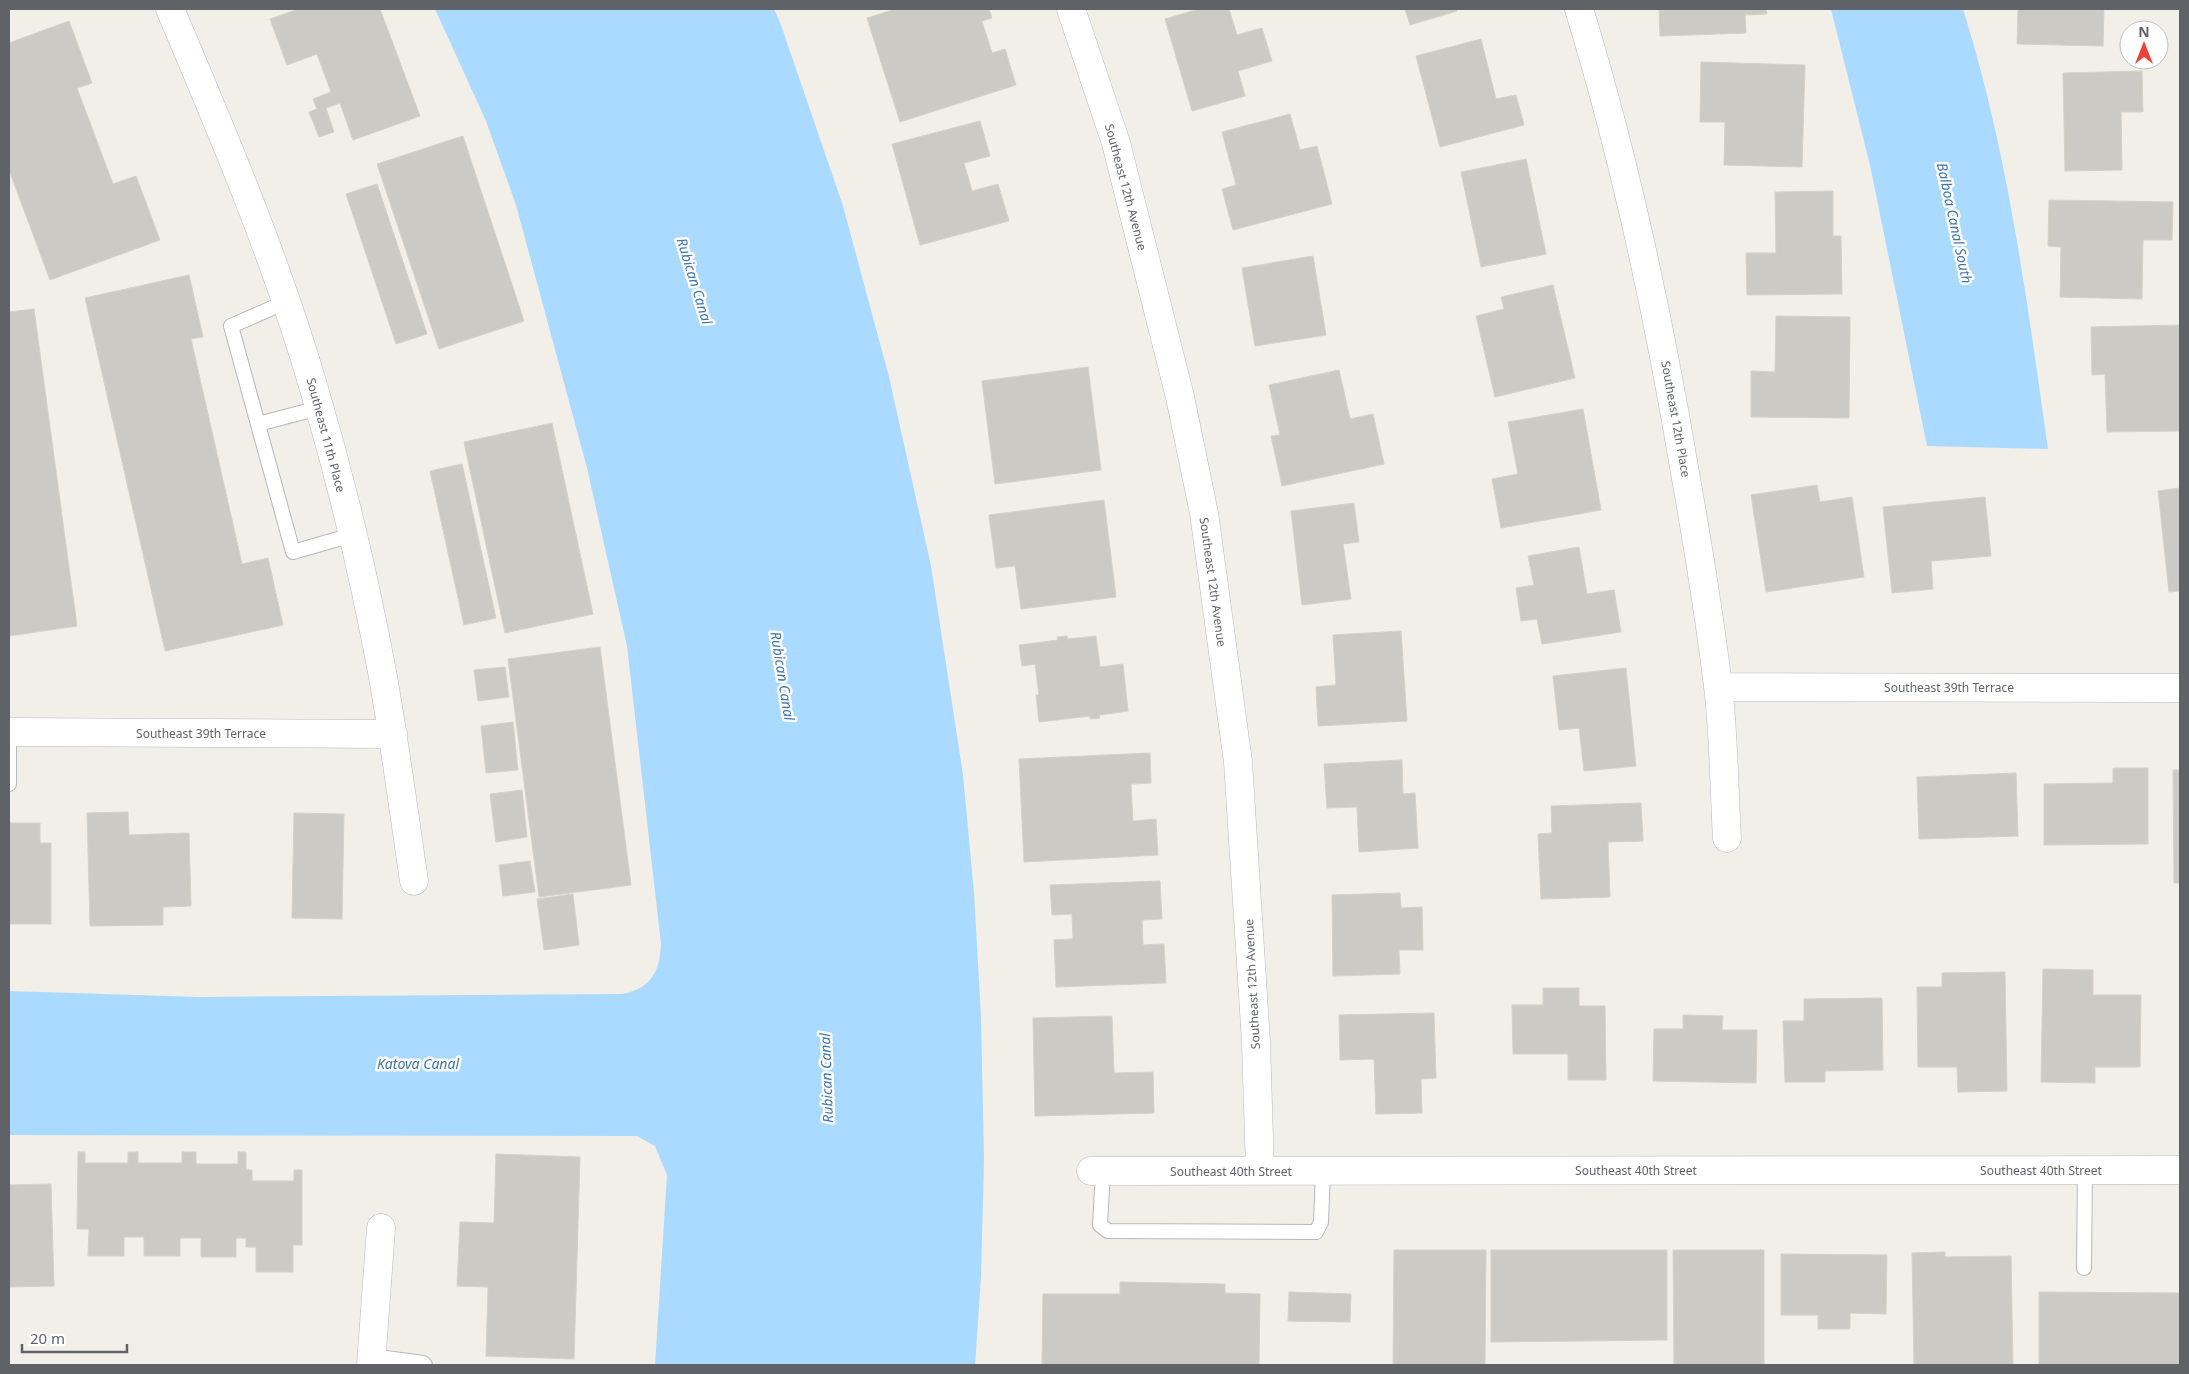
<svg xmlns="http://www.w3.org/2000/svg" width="2189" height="1374" font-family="'Noto Sans',sans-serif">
	<rect width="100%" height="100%" fill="#f1efe8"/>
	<path fill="#aadaff" d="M435 9H774L781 25 843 206 889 377 931 566 963 775 974 893 981 1017 984 1159 981 1277 975 1365H655L667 1175 655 1146 637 1136 9 1135V991L198 997 622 994C651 989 660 971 661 944L627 646 587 468 516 205 486 121Z
		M1831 9H1963C2008 152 2027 301 2048 449L1927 446 1870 165Z"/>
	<path fill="#cccac5" stroke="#d6d1c6" d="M299 9H380L420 116 353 140 340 103 326 108 334 132 319 137 309 112 317 109 313 99 331 92 317 54 287 65 270 19Z
		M896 9H989L992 18 982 21 992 53 1005 49 1016 85 900 122 867 18Z
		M1199 9H1229L1237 35 1262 28 1272 61 1238 71 1245 96 1192 111 1165 19Z
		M1405 9H1457V11L1410 25Z
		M1659 9H1766L1767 14 1745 15 1746 33 1660 36Z
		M2018 9H2104L2103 46 2017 44Z
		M69 21 92 83 77 88 113 184 136 176 160 240 50 280 9 170V43Z
		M1481 39 1496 99 1516 95 1524 125 1440 147 1416 56Z
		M1701 62 1805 65 1802 167 1724 165 1725 122H1700Z
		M2142 71 2143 112H2121L2122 170 2065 171 2063 73Z
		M1290 114 1300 150 1317 146 1332 204 1233 230 1222 189 1236 185 1222 132Z
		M980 121 990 156 964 163 972 191 998 184 1009 221 920 245 892 144Z
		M463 136 524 321 439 349 377 164Z
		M1526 159 1546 254 1481 267 1461 172Z
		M377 184 427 334 396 344 346 194Z
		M1833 191V236H1841L1842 294 1747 295 1746 253H1776L1775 192Z
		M2049 200 2173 202 2172 240H2143L2142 299 2060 297 2061 247 2048 246Z
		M1313 256 1326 335 1255 346 1242 268Z
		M189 275 203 337 191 339 242 564 268 558 283 625 165 651 85 298Z
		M1553 285 1575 378 1495 397 1476 316 1504 309 1501 297Z
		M34 309 77 626 9 636V312Z
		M1776 316 1850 317 1849 418 1751 417V371L1775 372Z
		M2180 325V431L2107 432 2105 374 2092 375 2091 327Z
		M1088 367 1101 470 995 484 982 381Z
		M1339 370 1350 419 1373 414 1384 464 1282 486 1271 436 1280 435 1269 385Z
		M1583 409 1601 510 1501 528 1492 479 1518 474 1508 422Z
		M552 423 593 614 505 633 464 442Z
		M462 464 496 618 464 625 430 471Z
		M1817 485 1820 502 1852 497 1864 577 1766 592 1751 495Z
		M2180 488V591L2169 592 2158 491Z
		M1985 497 1991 556 1931 561 1933 589 1892 593 1883 507Z
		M1104 500 1116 597 1021 609 1015 566 996 568 989 515Z
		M1354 503 1359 542 1343 544 1351 599 1302 605 1291 511Z
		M1579 547 1587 594 1614 590 1621 632 1542 644 1537 619 1521 621 1516 588 1534 585 1528 556Z
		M1401 631 1407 721 1318 726 1316 687 1336 685 1333 635Z
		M1067 636 1068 639 1096 636 1100 667 1123 664 1128 711 1099 715 1100 718 1090 719V716L1039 722 1036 695H1039L1035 664 1022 666 1019 645 1058 640 1057 637Z
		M600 647 631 885 539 897 508 659Z
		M505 667 509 697 478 701 474 670Z
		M1626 668 1636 766 1584 771 1579 728 1559 730 1553 676Z
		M513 722 518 770 486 773 481 726Z
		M1150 753 1151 783 1131 784 1133 821 1156 819 1158 855 1024 862 1019 759Z
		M1402 760 1403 794 1415 793 1418 848 1359 852 1357 807 1327 808 1324 764Z
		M2113 768H2148V844L2044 845V784L2113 783Z
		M2173 770H2180V883H2174Z
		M2016 773 2018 836 1919 839 1917 777Z
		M522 790 527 837 496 842 490 794Z
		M1641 803 1643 841 1608 842 1610 897 1541 899 1538 834 1552 833 1551 806Z
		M128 812 129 835 189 833 191 906 163 907V925L90 926 87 813Z
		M294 813 344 814 342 919 292 918Z
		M9 823H40V843H51V924H9Z
		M530 861 535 892 503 896 499 865Z
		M1160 881 1162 919 1142 920 1143 945 1164 944 1166 983 1056 987 1054 940 1073 939 1072 914 1052 915 1050 885Z
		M1400 893 1401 908 1422 907 1423 950H1399L1400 974 1333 976 1332 895Z
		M573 894 579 945 544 950 537 899Z
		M2043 969 2093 970V995H2141L2140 1067H2095V1083L2041 1082Z
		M2005 972 2007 1091 1958 1092 1957 1067H1918L1917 987H1942V973Z
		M1543 988H1579V1006H1605L1606 1080H1568V1054H1513L1512 1005H1543Z
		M1882 998 1883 1070 1825 1071V1082H1785L1783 1021H1804V999Z
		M1434 1013 1436 1078 1421 1079 1422 1113 1376 1114 1374 1059 1340 1060 1339 1015Z
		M1683 1015 1723 1016 1722 1030H1757L1756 1083 1653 1081 1654 1029H1683Z
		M1112 1016 1114 1073 1153 1072 1154 1113 1035 1116 1033 1018Z
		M78 1152H85V1163H128V1152H138V1163H182V1152H196V1164H238V1152H246V1170H252V1181H294V1170H302V1245H293V1272H256V1247H246V1238H236V1257H201V1238H180V1256H144V1237H124V1256H88L89 1229H77Z
		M496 1154 580 1157 574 1359 486 1356 488 1287 457 1286 460 1222 494 1223Z
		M51 1184 54 1286 9 1287V1185Z
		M1394 1250H1486L1485 1365H1393Z
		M1491 1250H1667V1340L1491 1342Z
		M1673 1250H1764V1365H1674Z
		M1945 1252V1257L2011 1256 2013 1365H1914L1912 1253Z
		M1781 1254 1887 1255 1886 1314 1850 1313V1329H1818V1315H1781Z
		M1120 1282 1225 1284V1293L1260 1294 1259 1365H1042L1043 1294H1120Z
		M1289 1292 1351 1294 1350 1322 1288 1321Z
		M2039 1292 2180 1293V1365H2039Z"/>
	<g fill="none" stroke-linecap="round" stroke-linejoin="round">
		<g stroke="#b5b8bc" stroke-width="16">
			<path id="service" d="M286 302 231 326 293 552 352 535
				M258 424 319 408
				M9 784V732
				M1103 1171 1100 1225 1108 1231 1316 1232 1321 1222 1323 1170
				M2084 1268 2085 1170
				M371 1356 423 1363 425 1365"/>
		</g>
		<g stroke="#b5b8bc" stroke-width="29">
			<path id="minor" d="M170 9C223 134 276 258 314 389 342 483 365 580 383 677 395 745 404 813 414 881
				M1071 9 1116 143 1180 397 1204 513 1238 762 1256 1042 1260 1170
				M1579 9C1625 159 1658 313 1684 467 1697 540 1709 613 1718 686 1724 736 1724 788 1727 838
				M1718 687 2180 688
				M9 732 393 734
				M1091 1171 2180 1170
				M371 1365 381 1228"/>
		</g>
		<use href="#service" stroke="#fff" stroke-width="14"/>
		<use href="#minor" stroke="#fff" stroke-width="28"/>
	</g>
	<g text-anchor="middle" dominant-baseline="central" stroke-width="5" stroke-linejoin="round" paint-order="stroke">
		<g font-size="12" fill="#5f6368" stroke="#fff">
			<text transform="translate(1126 187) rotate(75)">Southeast 12th Avenue</text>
			<text transform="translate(1676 419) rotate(80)">Southeast 12th Place</text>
			<text transform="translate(326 435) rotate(75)">Southeast 11th Place</text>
			<text transform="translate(1213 582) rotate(82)">Southeast 12th Avenue</text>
			<text x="1949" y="687">Southeast 39th Terrace</text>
			<text x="201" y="733">Southeast 39th Terrace</text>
			<text transform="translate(1252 984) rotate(-93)">Southeast 12th Avenue</text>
			<text x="1636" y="1170">Southeast 40th Street</text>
			<text x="2041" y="1170">Southeast 40th Street</text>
			<text x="1231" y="1171">Southeast 40th Street</text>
		</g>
		<g font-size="14" font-style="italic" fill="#4174aa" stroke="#fff">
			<text transform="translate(1955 223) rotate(78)">Balboa Canal South</text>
			<text transform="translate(695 281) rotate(73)">Rubican Canal</text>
			<text transform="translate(783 676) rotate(81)">Rubican Canal</text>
			<text x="418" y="1063">Katova Canal</text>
			<text transform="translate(826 1078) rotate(-92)">Rubican Canal</text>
		</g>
	</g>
	<rect width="2189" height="1374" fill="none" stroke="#5f6368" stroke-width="20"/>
	<g transform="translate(2144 45)"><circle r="24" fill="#ffffff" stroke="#bfc1c3"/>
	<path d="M0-4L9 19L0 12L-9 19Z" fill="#ea4335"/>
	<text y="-8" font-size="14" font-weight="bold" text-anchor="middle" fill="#5f6368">N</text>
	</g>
	<path d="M22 1344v8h105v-8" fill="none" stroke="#5f6368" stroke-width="2.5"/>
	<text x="30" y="1344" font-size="15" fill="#5f6368" stroke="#ffffff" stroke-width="4" paint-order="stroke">20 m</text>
</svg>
